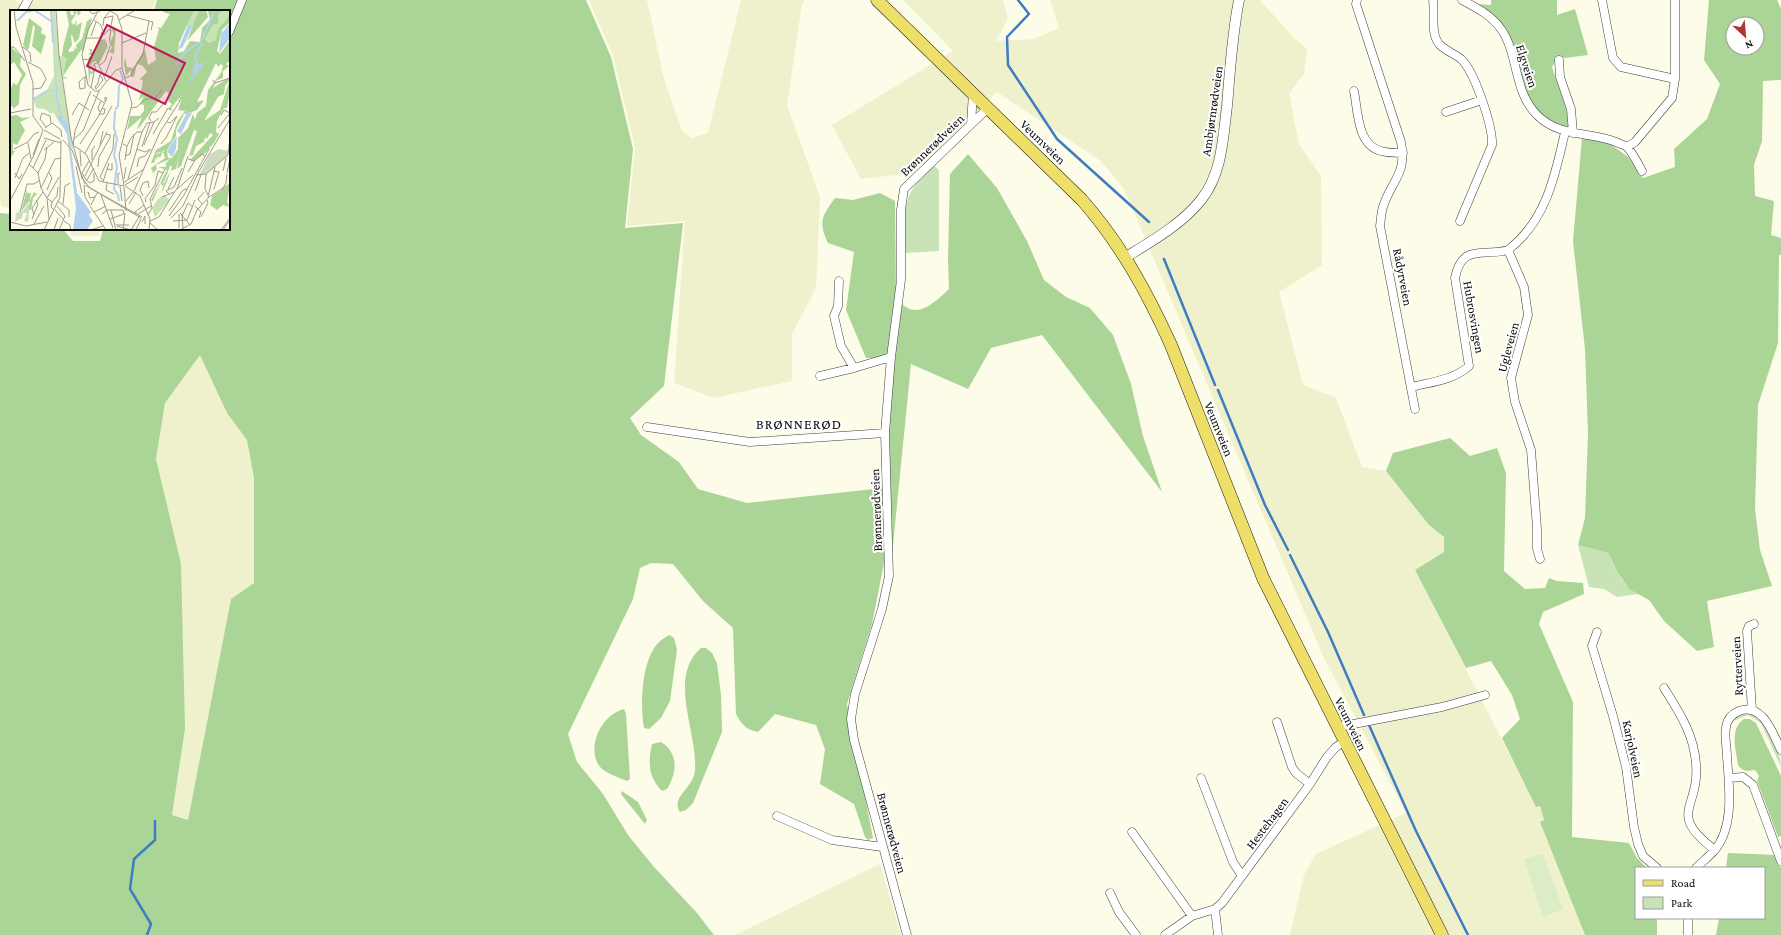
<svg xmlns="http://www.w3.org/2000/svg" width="1781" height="935" font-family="'Crimson Pro',serif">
	<rect width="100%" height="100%" fill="#fdfce9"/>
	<path fill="#eff1cc" d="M0 0H14L25 7 31 0H156L152 11H11V208L2 207 0 201Z
		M589 0H647L664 79 682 131 692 138 708 133 741 0H805L802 3 787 105 820 197 816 288 792 334V381L714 398 674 383 685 221 627 226 635 148 613 55Z
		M903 0H1003L1008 19 996 41 1034 39 1059 28 1050 0H1260L1294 38 1307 49 1304 74 1289 93 1299 144 1321 176 1322 265 1279 292 1303 385 1336 398 1362 467 1386 471 1429 525 1444 537V552L1415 570 1536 806H1540L1544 820 1540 822 1585 935H1290L1304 875 1316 854 1406 813 1323 656 1124 189 1101 161 997 92 914 173 861 179 832 125 953 51Z
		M68 229H100L99 236H72Z
		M200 354 227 413 247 440 254 478 255 542 254 583 231 599 188 820 172 815 185 729 156 459 165 403Z
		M880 864 901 935H735Z"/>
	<path fill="#c8e4b6" d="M932 164 939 170V251L905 253C904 211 901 196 932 164Z
		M1578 545 1608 553C1616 569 1622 586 1638 594L1617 597 1604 589 1589 587Z
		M1746 712C1749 713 1754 714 1757 716 1769 725 1781 753 1781 767L1761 723 1748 715 1736 720 1733 718Z"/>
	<path fill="#abd497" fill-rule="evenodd" d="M157 0H586L611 57 633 149 625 228 683 223 664 386 630 418 641 435 679 462 698 489 747 503 883 488 895 358H866L846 310 854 252 828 243C818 222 822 216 835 198L853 200 880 193 895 201 896 296C913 324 933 304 949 289L948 259 950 174 968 154 997 188 1027 241 1044 280 1066 297 1090 308 1113 335 1131 384 1143 436 1162 492 1042 335 991 348 968 389 911 364 892 555 884 563 872 624 847 704 873 838 868 840 865 837 854 804 820 784 825 749 816 725 775 714 758 732C746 730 741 724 736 714L733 628 703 601 673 564 651 563 640 568 633 599 568 734 577 762 603 794 628 835 654 867 697 913 714 935H0V213L11 214V229H63L73 241H100L103 229H229V11H154ZM200 355 227 413 247 440 254 478V583L231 599 188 820 172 815 185 729 181 564 156 459 165 403Z
		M1491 0H1557V15L1575 9 1588 55 1557 59 1552 67C1558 88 1568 107 1570 128 1525 123 1525 77 1511 44 1507 33 1486 14 1477 4L1491 5Z
		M1709 0H1777L1781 9V80L1763 81 1762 141 1754 165 1755 196 1774 201 1771 235 1781 238V255H1779L1778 343 1758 405 1755 509 1760 550 1772 586 1707 601 1714 647 1697 651 1664 621 1649 600 1629 589 1618 573 1608 553 1578 545 1585 518 1588 433 1585 349 1573 241 1582 138 1609 143 1628 157 1643 178 1675 167 1674 149 1707 119 1720 84 1704 60ZM1733 24H1757V48H1733Z
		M1450 438 1470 456 1497 448 1506 473 1504 571 1525 589 1545 588 1549 578 1557 581 1583 583 1584 594 1543 612 1539 624 1573 702 1572 837 1629 843 1637 858 1647 868H1636V918H1657V935H1585L1540 822 1544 820 1540 806 1536 807 1502 738 1520 719 1512 695 1491 661 1466 668 1415 570 1444 552V537L1429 525 1386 471 1393 453Z
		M669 635 674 638 677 650 670 701 661 718 649 729 644 728C640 705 641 660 659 642 662 639 666 637 669 635Z
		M701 648H706L712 653 717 663 721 695 722 732 693 803 686 810 680 812C670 797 694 788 695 770 698 733 667 677 701 648Z
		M624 709 626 714 630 779 627 781C618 777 603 773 598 764 587 744 603 714 624 709Z
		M1744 719H1750L1756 723 1781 776V836L1778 837 1757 781 1759 776 1755 770C1747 771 1743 772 1738 765 1736 750 1729 729 1744 719Z
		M661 742C679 753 677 773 667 789L662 791C648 777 648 762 652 744Z
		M622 791 638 802 647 820 645 824 621 794Z
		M1728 853 1776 855 1781 868V935H1716L1719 918H1764V868H1726Z"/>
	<path fill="#dbecc7" d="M1543 854 1563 909 1543 917 1524 859Z"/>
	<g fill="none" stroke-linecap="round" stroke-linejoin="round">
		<path stroke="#3e7dc2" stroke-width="2.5" d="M1018 0 1029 14 1007 37 1008 65 1057 139 1149 222
			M1164 259 1215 385
			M1218 390 1265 505 1288 550
			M1290 555 1328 632 1364 715
			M1369 725 1416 831 1468 935
			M147 935 151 924 130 889 134 859 155 840V821"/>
		<g stroke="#3d3d3d" stroke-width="9">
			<path id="minor" d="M1357 0 1356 4 1401 142C1407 175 1392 179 1383 207 1381 213 1381 220 1380 226L1415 409
				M1433 0C1435 13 1430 35 1440 45 1446 51 1455 54 1461 59 1475 72 1493 127 1492 145L1460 221
				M1462 0C1477 8 1491 15 1501 29 1519 55 1513 91 1537 115 1560 138 1589 131 1616 142 1619 144 1625 145 1627 147 1633 153 1638 164 1642 171
				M1602 0 1613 58 1621 67 1675 79
				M22 11 28 0
				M229 32 242 0
				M1559 60 1560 77 1571 109 1573 133
				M1354 91C1358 111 1357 145 1381 151 1388 153 1396 153 1403 153
				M1446 112 1482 100
				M971 124 973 93
				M1627 147 1635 142 1672 98 1675 79V0
				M839 281 838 306 834 316 841 346 854 368
				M820 376 854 368 891 357
				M1411 387C1431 382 1454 380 1469 366L1455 278C1462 243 1483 257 1508 250
				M647 427 750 442 885 433
				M1540 559 1537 549V528L1531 450 1515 402 1511 378 1528 315 1524 287 1508 250C1546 221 1555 176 1565 132
				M1597 632 1592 646 1613 716 1626 767 1634 827 1638 844 1643 856 1657 868
				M1664 688C1679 712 1694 734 1696 764 1700 809 1666 813 1715 850
				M1752 710 1747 631 1749 626 1754 624
				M1277 722 1292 767 1296 773 1310 784
				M1338 727 1442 707 1485 695
				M1201 778 1233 862 1242 876
				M1729 778 1743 777 1753 785 1781 861
				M777 816 832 840 882 847
				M1132 832 1192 916
				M1696 868C1701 863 1708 857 1714 851 1735 827 1729 786 1727 757 1727 747 1724 736 1726 727 1727 720 1732 714 1739 711 1763 702 1773 734 1781 750
				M1110 893 1119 912 1136 935
				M1215 909 1218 935
				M1688 918V935
				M907 935 854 740 851 719 855 694 882 609 889 576 885 433 891 357 901 280V210L904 189 988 108
				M1165 935 1192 916 1215 909 1222 903 1310 784 1327 757 1336 747 1345 741"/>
		</g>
		<g stroke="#3d3d3d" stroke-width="11">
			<path id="tertiary" d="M1126 257C1152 241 1182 224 1201 200 1222 174 1223 138 1227 106 1230 71 1232 35 1239 0"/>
		</g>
		<g stroke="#1b1b1b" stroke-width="13">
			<path id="primary" d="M877 0 1082 200C1120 243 1147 292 1171 345L1263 578 1442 935"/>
		</g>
		<use href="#minor" stroke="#fff" stroke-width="8"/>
		<use href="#tertiary" stroke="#fff" stroke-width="10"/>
		<use href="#primary" stroke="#eedf68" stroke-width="12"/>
	</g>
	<g text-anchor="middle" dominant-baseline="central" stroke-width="4" stroke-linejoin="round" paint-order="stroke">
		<g font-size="13" fill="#0a0a0a" stroke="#fff">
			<text transform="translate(1527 66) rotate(72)">Elgveien</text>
			<text transform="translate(1212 111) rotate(-82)">Ambjørnrødveien</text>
			<text transform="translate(1043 142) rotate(44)">Veumveien</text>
			<text transform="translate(932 145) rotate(-44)">Brønnerødveien</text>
			<text transform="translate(1403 277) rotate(79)">Rådyrveien</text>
			<text transform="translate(1474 317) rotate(80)">Hubrosvingen</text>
			<text transform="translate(1508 347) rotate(-75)">Ugleveien</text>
			<text transform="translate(1219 429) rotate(68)">Veumveien</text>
			<text transform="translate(876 510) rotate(-92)">Brønnerødveien</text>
			<text transform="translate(1737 666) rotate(-93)">Rytterveien</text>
			<text transform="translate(1351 724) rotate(64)">Veumveien</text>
			<text transform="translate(1633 749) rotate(78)">Karjolveien</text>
			<text transform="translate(1267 823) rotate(-53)">Hestehagen</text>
			<text transform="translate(892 833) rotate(75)">Brønnerødveien</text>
		</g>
		<g font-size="14" letter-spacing="1" fill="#0a0a0a" stroke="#fff">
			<text x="799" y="424">BRØNNERØD</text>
		</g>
	</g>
	<g transform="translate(10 10)">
		<rect width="220" height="220" fill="#fdfce9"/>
		<path d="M42 0H45L49 46 56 47 53 66 59 68 53 69 49 49 63 139 59 135 56 115H51L43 102 41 104 35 99 26 98 23 88 37 80 44 66ZM181 0H191L186 16 176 15ZM212 0H220V4L213 12 206 31 199 33 195 29 203 15 208 13V6ZM154 185 160 190 145 207 142 198 148 189Z" fill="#c8e4b6"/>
		<path d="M56 0H60L61 5H64L63 0 66 2 69 0 71 3 68 6 67 2 61 12 64 15 67 10 66 16 72 12 69 28 65 33 62 25 61 26 62 35 58 41 60 42 64 41 65 37 67 40 66 35 72 29 77 11 82 8 73 41 71 40 53 66 56 48 52 46 53 37 59 15ZM154 0H184L169 33 168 43 174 41 180 31 190 32 192 18 200 10 198 0H212L208 6V14L203 15 195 29 199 33 206 30 208 19 220 4V12L212 20 207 41 210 44 220 30V51L216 54 219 56 213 61V68L207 70 203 78 218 68 220 69 215 76 214 84 208 87 194 111 210 100 219 72 220 82 217 98H214L207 111 206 122 209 124 204 133 194 144 185 150H180L203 125 200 123 197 129 195 127 194 132 186 136 183 145 179 146 187 121 184 120 171 156 167 159 169 144 166 159 160 161 157 172 151 184 154 174 160 161 161 160 162 156H160L154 172 152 170 154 174 152 176 151 172 143 191 141 190 157 160 148 157H156V153L160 149 146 155 147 159 143 163 141 158 155 148 153 142 156 140 147 143 146 145 153 141 150 148 148 146 146 150V147L144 153H141L146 140 161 131 167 112 175 101 168 100 171 91 169 88 161 98 163 102 159 98 162 94 158 91 160 85 156 81 129 118 127 119 132 107 117 120 120 106H130L134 101V95L130 94 134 86 129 90 133 71 130 69 137 62 133 56 127 54 124 67H121V60L116 66 114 55 115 47 117 57 123 58 135 39 138 55 146 50 144 37 149 19 147 17 151 18 160 4 153 2ZM206 53 208 57 211 54 213 56 211 63 198 80 196 96 187 103 185 110 183 104 178 118 168 128V139L162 148H158L157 140 166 126V120L174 104 181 102 179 110 182 102 187 100 194 90 187 92ZM189 0H196L198 7 177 31ZM19 8 32 18 31 23 36 26 31 44 22 36 25 17 23 15 19 38 17 40 13 35ZM103 17 106 18 104 44 99 42 102 37 99 34 104 24 102 20ZM95 29 98 36 89 54 86 51 82 53 80 60 84 63 80 64 79 75 78 54 83 46 78 44 81 42 79 39H82L83 45 90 30ZM1 37 11 46 10 56 16 64 10 75 9 94 3 99V96L0 97V81L3 73 7 75 12 65 4 52 0 55ZM7 105 12 108 21 107 10 112 15 120 7 135 3 133V141H5L0 149V106ZM220 175 217 192 220 197 213 195 207 200 200 195 202 186ZM26 178 24 182 27 184 23 188 21 200H17L20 193 19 191 11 202 17 179V183H21L20 190Z" fill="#abd497" fill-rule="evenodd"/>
		<path d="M209 139 219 141 217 146 197 163 189 165 200 144ZM20 191 18 212 14 211 17 203H13L12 208 5 212 6 203 13 201Z" fill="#cedcbd"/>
		<path d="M220 13V28L209 43 211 24ZM178 15H183L173 37 168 40ZM43 32 47 80V86L53 110 57 111 67 183 81 202 79 205 83 211 78 218 79 220H63L66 198 57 124 48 108 50 105 46 88V81H37L46 80ZM178 101 181 103 171 124 167 121ZM167 126 166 139 162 147 157 141Z" fill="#b2d1f1"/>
		<path fill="none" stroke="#b2d1f1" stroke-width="2" d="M41 0 43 33M7 11 16 2 24 0 41 11M191 31 205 0M166 55 173 44 190 32M183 63 187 51 185 47 192 33M186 63 187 56 192 54M180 71 194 53M109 76 113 69 110 60M24 89 37 81M105 100 108 96 109 76M105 101 104 118 107 129 104 145 107 156 104 179 108 185 109 191"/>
		<path fill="none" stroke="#9c9b90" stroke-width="1" d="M4 0 6 17 23 73V106L33 120M46 0 49 45 61 127 72 168 80 178 132 207M78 0 83 4 92 0M99 0 107 5 112 19V58L122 94 109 145 114 176M87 3 78 20 72 45 78 75 85 81H89L106 60 112 58M117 5 143 12 141 20M94 8 103 6 100 20M84 10 91 15 94 25 98 20H101L99 32M109 10 125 0M93 16 94 8 100 1M81 26 86 12M76 28H90L92 22M112 33 136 23M0 37H4L15 51M13 37 20 43 21 52M72 49 79 50 80 48 81 47H80L79 49M87 51 96 71M18 52 31 59 36 69 31 78 23 79M84 55 86 57 84 62 82 58 84 55V54L87 53M90 55 95 51 100 36M90 65 93 70 86 79 85 77 88 73 89 68 90 65 91 63M95 66 102 46M75 67V78L70 79 69 72 73 68 77 66M115 68 120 66 133 44 139 11M203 70 205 73 220 68M81 78 84 62M81 81 65 121 63 135 76 144 89 171M83 85 94 93M121 98 127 97 135 89H144L152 80M90 102 88 98 91 91M0 103 21 99M89 104H94L95 99 92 98M62 105 69 93 79 100M211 105 214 100 220 103M141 111 139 108 142 102H146L155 92M36 117 30 109 32 103 40 106 41 113M35 118 42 113 51 120 52 127M208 118 220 103M34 120 50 129M143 124 158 98 161 100M34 128 51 133M64 129 73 121 89 81M53 130 62 140 75 174M18 133 21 149M70 134 88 107 97 88 95 87V91M113 134 117 136 121 128 127 122H132M151 134 156 128 167 106 160 113 157 112M90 135 93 121M134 135 144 112 149 108M132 137 140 112M4 139 18 132 24 124 29 122M127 139 135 142 141 139M34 140 44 132M70 141 71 156M75 143 102 96M23 145 29 129M115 146 120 144 124 124M178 149 184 151 192 144 195 146M82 150V140L85 136M115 150 117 136M19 154 28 163 31 178 37 188M66 156 72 183M88 157 89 147 100 128V125L96 124M127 157 129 148 135 146 140 140M23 158 36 130M97 159 102 160V153M203 161 209 162 204 179M213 161 216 148M178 162 185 150M5 163 9 169 12 164M28 163 35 149 37 137M217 163 220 149M196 164 195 179 198 185M186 165 196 164 218 145 220 128M75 166 97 122M5 168 13 148 19 143M114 169 116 157M118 169 132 122 137 113 144 112M76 170 72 163 79 151M76 170 80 173 84 171V163M77 170 84 158M93 170 90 167 103 139 104 124M89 171 114 176M93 172 99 153M97 173 96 180 104 184M113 173 134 159M108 174V164L110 163M74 175 75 187 80 195M75 175 131 208M115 175 128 167M110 176 112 191M115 176 130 186 140 209 139 220M114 177 116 201M31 178 45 149 51 148M158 179 164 167M167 179 178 146M37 180 42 168 39 163M212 180 216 173 217 164M185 181 191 165M79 184 78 182 80 188 85 187M159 184 156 181 164 177 172 158M91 185 103 218M133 186 130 180 133 173 138 171 139 178M152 187 164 182M198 187 205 157M38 189 42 192 41 197 44 200M0 191 24 145 33 120M48 191 59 200V207M116 191 124 181 150 122 170 91 168 90M42 192 47 186 48 177M136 192 135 189 145 175 148 161 153 163M53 194 55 176 60 173M119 194 126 182M192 194 188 189 194 182M81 195 87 183M47 196 55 206 49 220M80 196 96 220M185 196 191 202 189 208M45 200 54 210M101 200 106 220M159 201 173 180 177 179M10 202 17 174H24L30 170M84 202 96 196M127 203 125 202 134 195M170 203 180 215M92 204 97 200H113L114 204 100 209M128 204 141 196M169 204V218M172 204 173 219M24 205 22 198 33 182M138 205 142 198 140 189 155 159M159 206 174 185 199 139M172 206 178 193 183 197M191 207 198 193 197 190M161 208 173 196 189 161 220 109M22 209 28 194 26 190M39 210 37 188 49 167M54 211 60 215 61 220M140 211 149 207 165 181 183 165M163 211 177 210 185 190M0 212 16 216 37 212M132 212 135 206V214M139 212 148 220M24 214 34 196M106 215H119M107 216 121 220M34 220 50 187 51 130M44 220 48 208M81 220 93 216M113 220 115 203M121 220 129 207M126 220 131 209M170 220 181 214 187 200 199 187 220 174M211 220 220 208M213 220 220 210"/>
		<path fill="#c2185b" fill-opacity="0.15" stroke="#c2185b" stroke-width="2" d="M97 15 175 53 155 94 77 56Z"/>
		<rect width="220" height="220" fill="none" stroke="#0a0a0a" stroke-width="2"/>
	</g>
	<rect x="1635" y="867" width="130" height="52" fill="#ffffff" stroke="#9d9d9d"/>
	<rect x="1643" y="880" width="20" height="6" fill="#eedf68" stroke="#9d9d9d"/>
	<text x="1671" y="887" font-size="12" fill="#0a0a0a">Road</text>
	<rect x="1643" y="897" width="20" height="12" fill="#c8e4b6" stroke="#9d9d9d"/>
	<text x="1671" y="907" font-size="12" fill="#0a0a0a">Park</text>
	<g transform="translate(1745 36) rotate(154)"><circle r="19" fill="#ffffff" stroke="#9d9d9d"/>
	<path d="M0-3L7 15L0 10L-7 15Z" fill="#af382e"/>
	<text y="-6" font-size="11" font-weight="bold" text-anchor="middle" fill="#0a0a0a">N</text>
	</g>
</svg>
